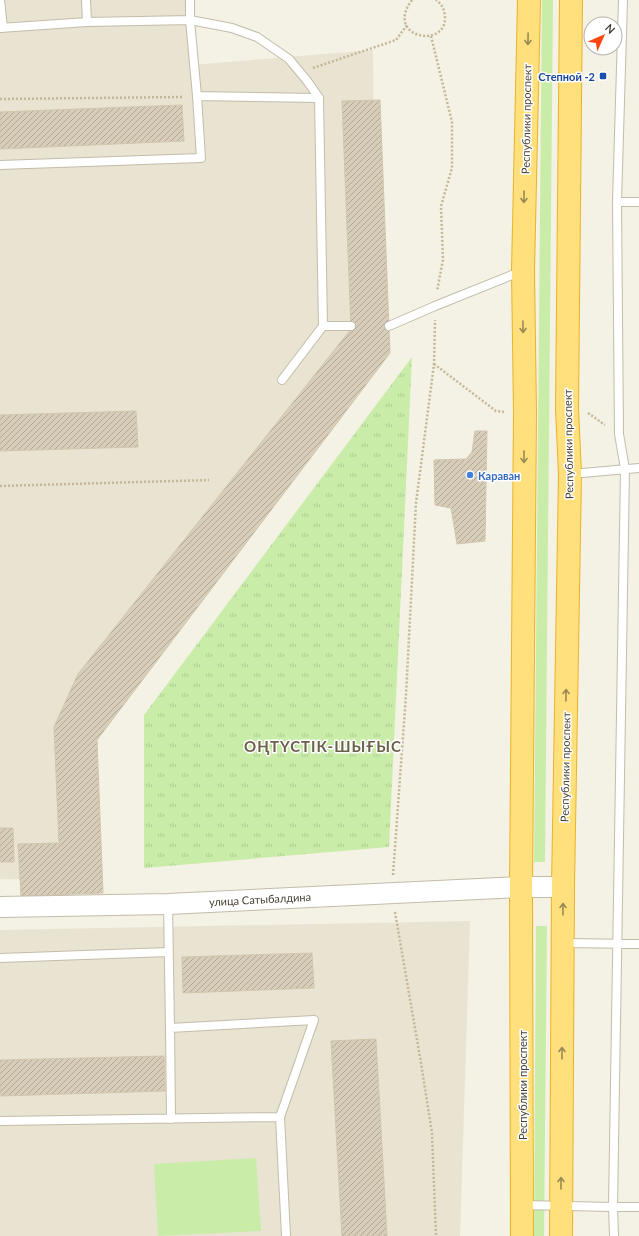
<svg xmlns="http://www.w3.org/2000/svg" width="639" height="1236" font-family="Lato,sans-serif">
	<defs>
		<pattern id="park-tufts" width="24" height="20" patternUnits="userSpaceOnUse"><rect width="24" height="20" fill="#c9eda9"/><path d="M3 7l-1-3M5 7V3M7 7l1-3M15 17l-1-3M17 17v-4M19 17l1-3" fill="none" stroke="#aecc92"/></pattern>
		<pattern id="building-hatch" width="6" height="6" patternUnits="userSpaceOnUse"><rect width="6" height="6" fill="#d7cdb9"/><path d="M-1 1l2-2M0 6l6-6M5 7l2-2" fill="none" stroke="#b0a897"/></pattern>
	</defs>
	<rect width="100%" height="100%" fill="#f4f1e5"/>
	<path fill="#e9e3d2" d="M0 0H185L192 65 373 50 375 348 85 734 76 880 0 879Z
		M470 921 460 1236H0V930Z"/>
	<path fill="#c9eda9" d="M542 0H553L545 862H534Z
		M536 926H547L544 1236H534Z
		M256 1158 261 1231 158 1236 154 1164Z"/>
	<path fill="url(#park-tufts)" d="M412 357 389 847 144 868V715Z"/>
	<path fill="url(#building-hatch)" stroke="#d2c6ac" d="M380 100 390 353 97 740 103 893 21 896 18 844 59 843 54 727 78 674 351 329 342 101Z
		M182 105 184 141 0 149V112Z
		M136 411 138 447 0 451V415Z
		M475 431H487L485 541 457 544 451 508 435 505 434 460 466 459 472 452Z
		M0 828H13L14 862H0Z
		M312 953 314 988 183 993 182 957Z
		M376 1039 387 1236H342L331 1041Z
		M164 1056 165 1091 0 1096V1060Z"/>
	<g fill="none" stroke-linecap="round" stroke-linejoin="round">
		<g stroke="#c3bca9" stroke-width="10">
			<path id="service" d="M0 0 3 28
				M86 0 87 22 190 20V0
				M623 0 617 202H639
				M0 28 87 22
				M197 96 190 20 232 28 257 37 289 59 308 82 319 98
				M0 165 201 158 197 96 319 98 323 326H351
				M389 326 435 306 522 271
				M282 380 323 326
				M571 474 639 468
				M168 904 170 1028 314 1020 280 1117 286 1236
				M564 943 639 944
				M0 958 168 952
				M170 1028 171 1119
				M0 1121 280 1117
				M522 1205 613 1207H639
				M614 1236 613 1207 625 469 619 434 617 202"/>
		</g>
		<g stroke="#c3bca9" stroke-width="22">
			<path id="tertiary" d="M0 907 168 904 521 887H563"/>
		</g>
		<g stroke="#ecb226" stroke-width="24">
			<path id="trunk" d="M522 1236 521 887 525 413 523 271 529 0
				M561 1236 563 887 570 474 567 409 571 0"/>
		</g>
		<path stroke="#c4b796" stroke-width="2.5" stroke-dasharray="2 2" stroke-linecap="butt" d="M412 0C384 37 444 49 445 19 445 11 443 5 436 0
			M431 36 452 122V168L441 206 443 260 437 291
			M313 68 396 40 407 25
			M0 99 183 97
			M434 364 496 411 504 412
			M588 413 605 425
			M0 486 209 480
			M393 875 406 695 416 503 434 364 435 320
			M395 912 421 1063 432 1133 436 1236"/>
		<use href="#service" stroke="#fff" stroke-width="8"/>
		<use href="#tertiary" stroke="#fff" stroke-width="20"/>
		<use href="#trunk" stroke="#ffe07c" stroke-width="22"/>
	</g>
	<defs><path id="oneway-shaft" d="M-6 0H5M1.5-3L5.5 0L1.5 3" fill="none" stroke-width="1.6" stroke-linecap="round" stroke-linejoin="round"/></defs>
	<g stroke="#9a8954">
		<use href="#oneway-shaft" transform="translate(528 39) rotate(91)"/>
		<use href="#oneway-shaft" transform="translate(524 197) rotate(91)"/>
		<use href="#oneway-shaft" transform="translate(523 327) rotate(89)"/>
		<use href="#oneway-shaft" transform="translate(524 457) rotate(90)"/>
		<use href="#oneway-shaft" transform="translate(566 695) rotate(-89)"/>
		<use href="#oneway-shaft" transform="translate(563 909) rotate(-90)"/>
		<use href="#oneway-shaft" transform="translate(562 1053) rotate(-90)"/>
		<use href="#oneway-shaft" transform="translate(561 1183) rotate(-90)"/>
	</g>
	<rect fill="#1a4fb4" stroke="#fff" stroke-width="1.5" x="599" y="72" width="8" height="8" rx="2"/>
	<circle fill="#3f7fe0" stroke="#fff" stroke-width="1.5" cx="470" cy="475" r="4"/>
	<g text-anchor="middle" dominant-baseline="central" stroke-width="3" stroke-linejoin="round" paint-order="stroke">
		<g font-size="11" font-weight="bold" fill="#164399" stroke="#fff" text-anchor="end">
			<text x="595" y="76">Степной -2</text>
		</g>
		<g font-size="11" fill="#474134" stroke="#fff">
			<text transform="translate(526 119) rotate(-89)">Республики проспект</text>
			<text transform="translate(568 444) rotate(-91)">Республики проспект</text>
			<text transform="translate(565 767) rotate(-89)">Республики проспект</text>
			<text transform="translate(260 899) rotate(-3)">улица Сатыбалдина</text>
			<text transform="translate(522 1085) rotate(-90)">Республики проспект</text>
		</g>
		<g font-size="11" font-weight="bold" fill="#366cbe" stroke="#fff" text-anchor="start">
			<text x="478" y="475">Караван</text>
		</g>
		<g font-size="15" font-weight="bold" letter-spacing="1" fill="#6b604a" stroke="#fff">
			<text x="323" y="746">ОҢТҮСТІК-ШЫҒЫС</text>
		</g>
	</g>
	<g transform="translate(603 36) rotate(45)"><circle r="19" fill="#ffffff" stroke="#b5b3ae"/>
	<path d="M0-3L7 15L0 10L-7 15Z" fill="#ff4611"/>
	<text y="-6" font-size="11" font-weight="bold" text-anchor="middle" fill="#474134">N</text>
	</g>
</svg>
